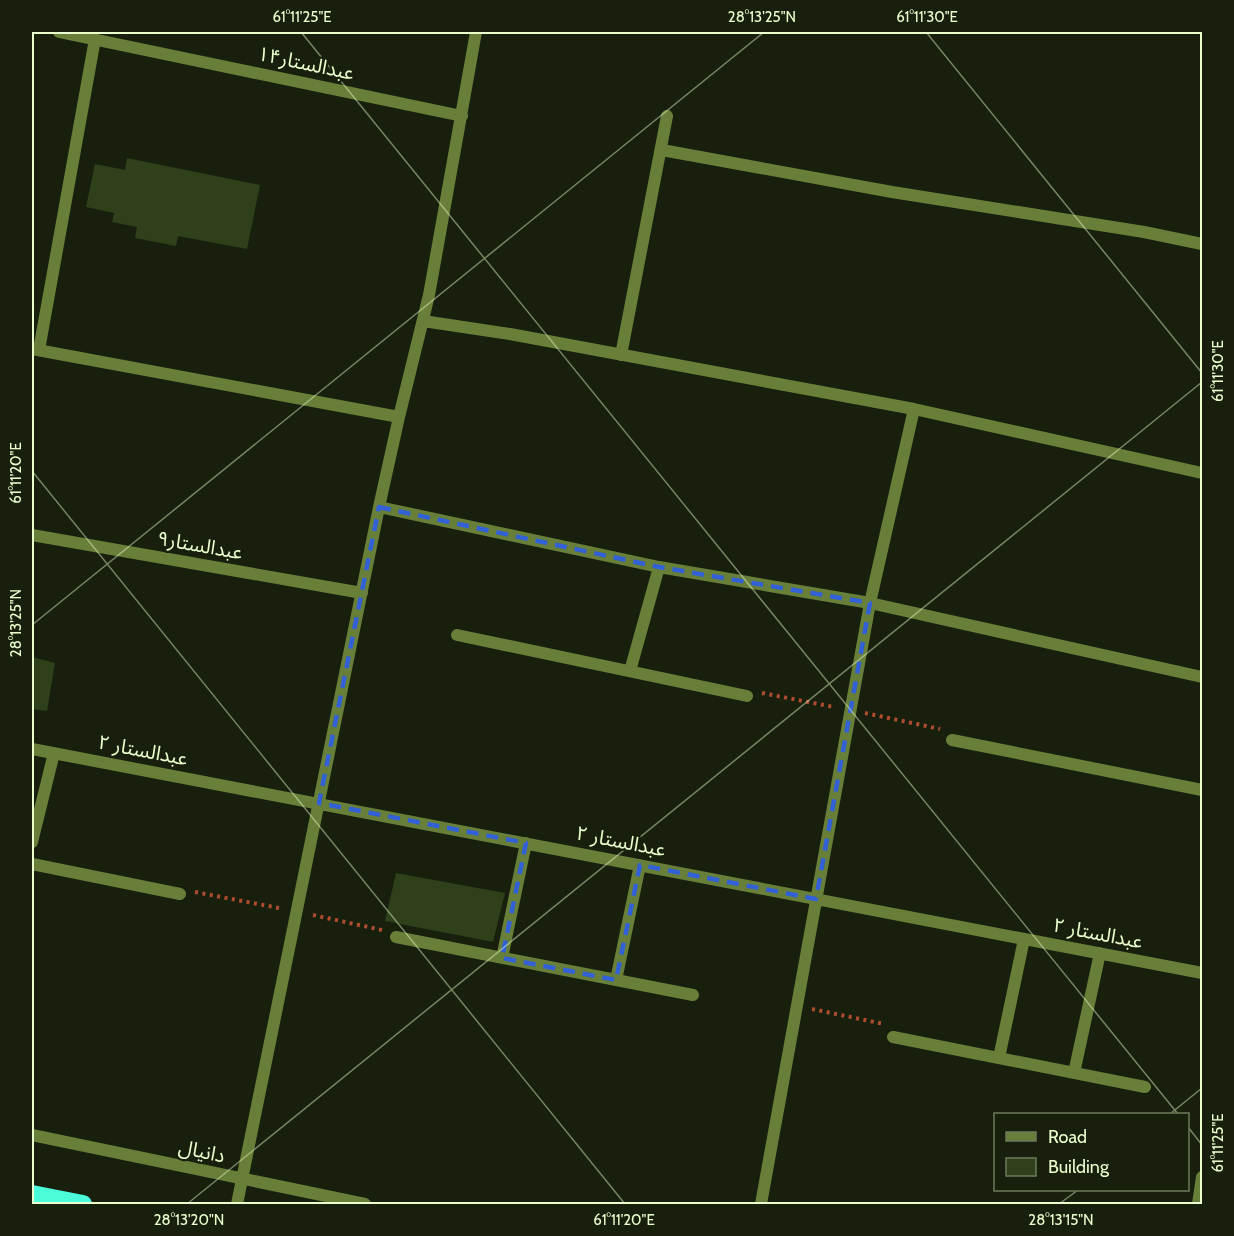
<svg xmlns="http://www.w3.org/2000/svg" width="1234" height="1236" font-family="Cabin,'Noto Sans Arabic',sans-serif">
	<rect width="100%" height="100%" fill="#18200d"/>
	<path fill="#2e411a" d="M127 158 260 185 247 249 178 236 176 246 135 238 137 227 112 222 114 213 86 207 95 164 125 170Z
		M32 657 55 663 47 711 32 709Z
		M396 873 505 893 493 942 385 921Z"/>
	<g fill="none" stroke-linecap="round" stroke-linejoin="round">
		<path stroke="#b04d30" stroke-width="4" stroke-dasharray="3 4.5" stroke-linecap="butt" d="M762 693 834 707
			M865 713 940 729
			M195 892 279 908
			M313 915 382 930
			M812 1009 884 1024"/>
		<path stroke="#687f39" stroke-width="12" d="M59 32 462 116
			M662 150 892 192 1144 232 1202 244
			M423 321 510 334 914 409 1202 473
			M32 349 399 417
			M39 350 95 39
			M621 355 667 116
			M379 507 659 567 870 603 1202 677
			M32 535 362 593
			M457 635 747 696
			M630 671 659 567
			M952 740 1202 790
			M32 749 1202 973
			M32 842 54 753
			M32 864 180 894
			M396 937 693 995
			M502 958 526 843
			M616 980 640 865
			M893 1037 1145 1087
			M999 1058 1024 939
			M1074 1073 1100 953
			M32 1135 365 1204
			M237 1204 379 507 399 417 429 295 476 32
			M761 1204 870 603 914 409
			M1198 1204 1202 1177"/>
		<path stroke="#4bfcda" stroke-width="18" d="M32 1194 83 1204"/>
	</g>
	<path fill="none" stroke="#3260d7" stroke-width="4.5" stroke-dasharray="12 8" stroke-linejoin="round" d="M379 507 659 567 870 603 816 899 640 865 616 980 502 958 526 843 319 803Z"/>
	<path fill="none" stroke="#ebfece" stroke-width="1.5" stroke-opacity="0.45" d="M301 32 1178 1114M926 32 1202 373M32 471 625 1204M32 625 764 32M1170 1114 1202 1088M1188 1127 1202 1145M187 1204 1202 382M1059 1204 1078 1190"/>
	<g text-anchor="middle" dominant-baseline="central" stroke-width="4.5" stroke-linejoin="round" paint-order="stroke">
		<g font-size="20" fill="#ebfece" stroke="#18200d">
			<text transform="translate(306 63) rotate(12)">عبدالستار۱۴</text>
			<text transform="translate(200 545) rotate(10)">عبدالستار۹</text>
			<text transform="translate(143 750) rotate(11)">عبدالستار ۲</text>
			<text transform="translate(621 841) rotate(11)">عبدالستار ۲</text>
			<text transform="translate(1098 933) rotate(11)">عبدالستار ۲</text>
			<text transform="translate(202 1151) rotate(12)">دانیال</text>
		</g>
	</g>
	<rect width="1234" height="1236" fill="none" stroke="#18200d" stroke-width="66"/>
	<rect x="994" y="1113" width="195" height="78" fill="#18200d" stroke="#6c795a" stroke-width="1.5"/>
	<rect x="1006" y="1132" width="30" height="9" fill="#687f39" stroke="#6c795a" stroke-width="1.5"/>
	<text x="1048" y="1143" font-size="18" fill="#ebfece">Road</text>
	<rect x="1006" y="1158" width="30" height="18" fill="#2e411a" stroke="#6c795a" stroke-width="1.5"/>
	<text x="1048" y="1173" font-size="18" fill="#ebfece">Building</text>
	<rect x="33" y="33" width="1168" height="1170" fill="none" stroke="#ebfece" stroke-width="2"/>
	<g font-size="15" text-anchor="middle" fill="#ebfece">
		<text x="302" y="22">61°11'25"E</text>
		<text x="762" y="22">28°13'25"N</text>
		<text x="927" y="22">61°11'30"E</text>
		<text transform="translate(1218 371) rotate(-90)" y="5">61°11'30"E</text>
		<text transform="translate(16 473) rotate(-90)" y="5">61°11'20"E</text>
		<text transform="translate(16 623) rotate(-90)" y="5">28°13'25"N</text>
		<text transform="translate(1218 1143) rotate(-90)" y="5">61°11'25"E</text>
		<text x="189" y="1225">28°13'20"N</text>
		<text x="624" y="1225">61°11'20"E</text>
		<text x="1061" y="1225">28°13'15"N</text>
	</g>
</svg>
